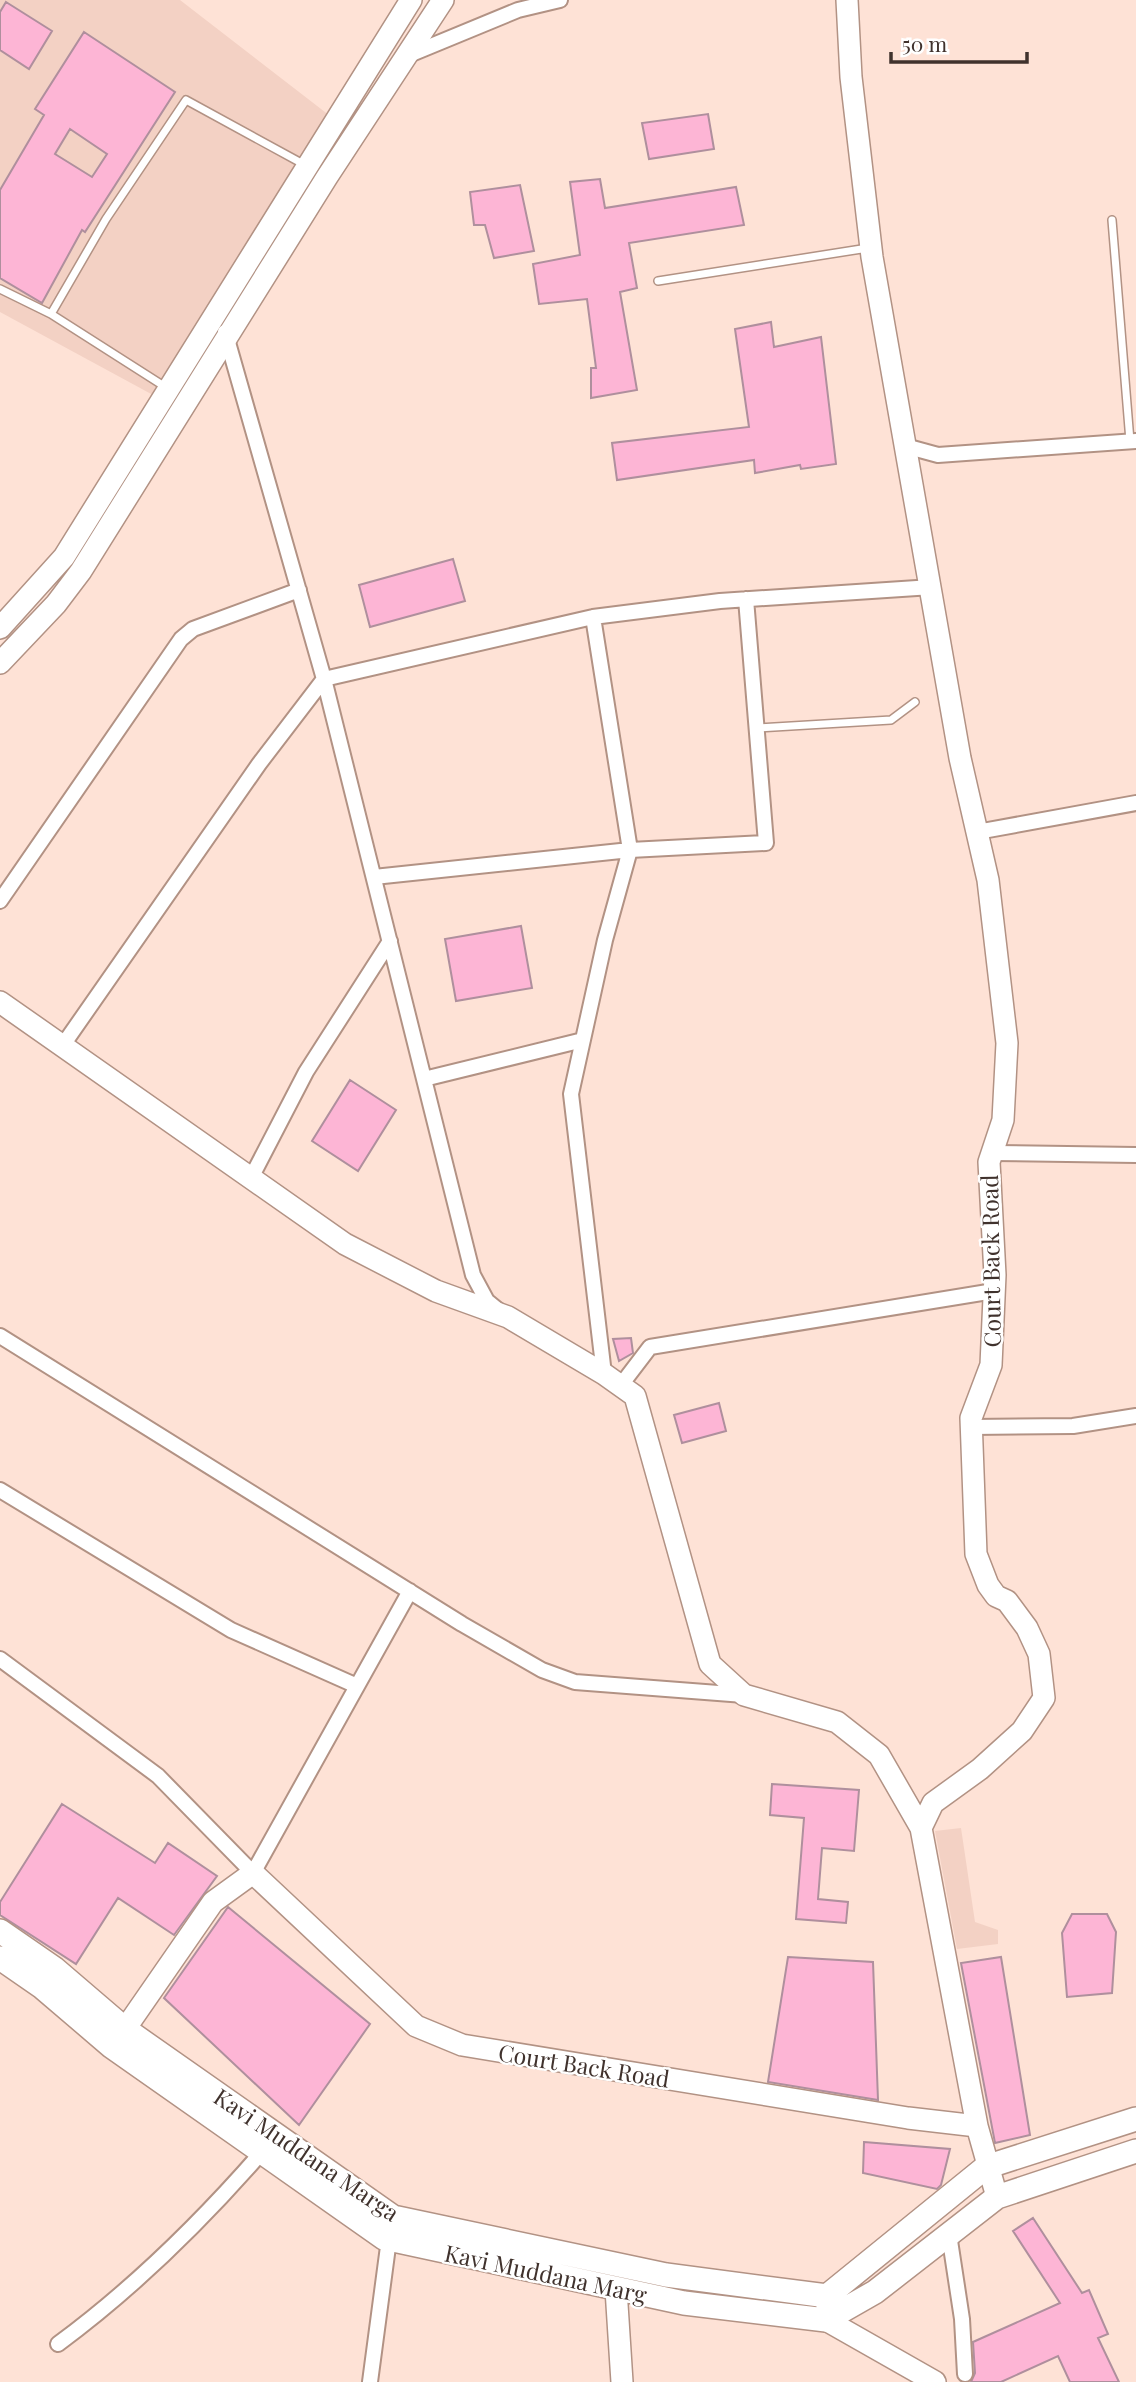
<svg xmlns="http://www.w3.org/2000/svg" width="1136" height="2382" font-family="'Playfair Display',serif">
	<rect width="100%" height="100%" fill="#fee2d6"/>
	<path fill="#f3d1c4" d="M0 0H180L334 119 153 395 0 312Z
		M961 1828 975 1922 998 1930V1944L957 1949 935 1831Z"/>
	<path fill="#fdb5d5" stroke="#af8f9d" stroke-width="2" fill-rule="evenodd" d="M6 2 52 31 29 69 0 50V12Z
		M84 32 175 92 85 232 82 230 42 303 0 278V190L44 115 35 109ZM70 129 107 154 92 177 55 154Z
		M708 114 714 149 649 159 642 123Z
		M600 179 605 208 736 187 744 225 629 243 637 288 620 292 637 390 591 398V368H596L587 299 539 304 533 264 580 255 570 182Z
		M520 185 534 251 494 258 485 225H474L470 192Z
		M771 322 774 347 821 337 836 464 801 469 800 465 755 473 754 460 617 480 612 443 749 427 735 329Z
		M453 559 465 601 370 627 359 585Z
		M521 926 532 988 456 1001 445 939Z
		M350 1080 396 1110 358 1171 312 1141Z
		M631 1338 633 1353 619 1361 613 1339Z
		M719 1403 726 1431 682 1443 674 1415Z
		M772 1784 859 1790 854 1851 822 1848 818 1899 848 1902 846 1923 796 1919 804 1818 770 1815Z
		M62 1804 155 1863 168 1843 217 1876 174 1935 118 1898 76 1964 0 1915V1902Z
		M228 1907 370 2024 299 2125 164 1998Z
		M1072 1914H1107L1116 1932 1112 1993 1067 1997 1062 1933Z
		M788 1957 873 1962 878 2100 768 2082Z
		M1001 1957 1030 2135 995 2143 961 1963Z
		M864 2142 950 2149 941 2185 937 2189 863 2173Z
		M1033 2218 1082 2293 1089 2290 1108 2334 1098 2338 1119 2382H1070L1058 2356 1001 2382H971L975 2373 973 2342 1060 2303 1013 2231Z"/>
	<g fill="none" stroke-linecap="round" stroke-linejoin="round">
		<g stroke="#b29284" stroke-width="10">
			<path id="lane" d="M1112 220 1130 441
				M658 281 868 248
				M0 289 51 314
				M167 388 51 314 106 219 186 100 305 165
				M757 728 891 720 915 702"/>
		</g>
		<g stroke="#b29284" stroke-width="18">
			<path id="street" d="M409 55 518 10 560 0
				M225 332 324 679 473 1275 487 1301 498 1310
				M905 446 938 455 1136 441
				M593 617 630 850 605 940 571 1094 604 1374
				M977 832 1136 803
				M374 877 630 850 766 843 746 599
				M0 901 181 639 193 629 299 590
				M63 1045 259 764 324 679 593 617 720 601 932 587
				M424 1079 583 1040
				M992 1153 1136 1155
				M251 1178 306 1072 390 941
				M0 1336 462 1624 542 1670 575 1682 744 1695
				M621 1385 650 1347 994 1291
				M971 1427 1073 1426 1136 1416
				M0 1490 231 1630 357 1686
				M0 1659 158 1776 253 1873 410 1591
				M949 2234 962 2319 965 2374
				M58 2344C134 2288 199 2224 261 2153
				M370 2382 389 2239"/>
		</g>
		<g stroke="#b29284" stroke-width="24">
			<path id="secondary" d="M847 0 851 77 872 257 960 758 988 880 1007 1043 1003 1120 989 1162 995 1275 991 1365 971 1418 976 1554 988 1585 996 1596 1007 1601 1027 1628 1039 1654 1044 1698 1022 1731 980 1769 933 1803 921 1828
				M0 628 64 557 411 0
				M0 663 56 604 81 571 327 177 443 0
				M0 1002 345 1244 436 1291 508 1317 604 1374 635 1396 710 1664 744 1695 837 1722 879 1755 921 1828 977 2126 997 2197
				M125 2029 213 1902 253 1873 416 2026 462 2045 908 2118 977 2126
				M616 2289 622 2382
				M827 2307 826 2320 935 2382"/>
		</g>
		<g stroke="#b29284" stroke-width="26">
			<path id="primary" d="M0 1931 55 1969 125 2029 393 2217 666 2275 827 2296 986 2167 1136 2119
				M0 1958 42 1987 111 2046 384 2238 684 2303 826 2320 875 2292 997 2197 1136 2151"/>
		</g>
		<use href="#lane" stroke="#fff" stroke-width="7"/>
		<use href="#street" stroke="#fff" stroke-width="14"/>
		<use href="#secondary" stroke="#fff" stroke-width="21"/>
		<use href="#primary" stroke="#fff" stroke-width="23"/>
	</g>
	<g text-anchor="middle" dominant-baseline="central" stroke-width="5" stroke-linejoin="round" paint-order="stroke">
		<g font-size="23" fill="#40322d" stroke="#fff">
			<text transform="translate(990 1261) rotate(-91)">Court Back Road</text>
			<text transform="translate(584 2065) rotate(9)">Court Back Road</text>
			<text transform="translate(307 2154) rotate(34)">Kavi Muddana Marga</text>
			<text transform="translate(546 2273) rotate(12)">Kavi Muddana Marg</text>
		</g>
	</g>
	<path d="M891 52v10h136v-10" fill="none" stroke="#40322d" stroke-width="3.5"/>
	<text x="902" y="52" font-size="21" fill="#40322d" stroke="#ffffff" stroke-width="5" paint-order="stroke">50 m</text>
</svg>
